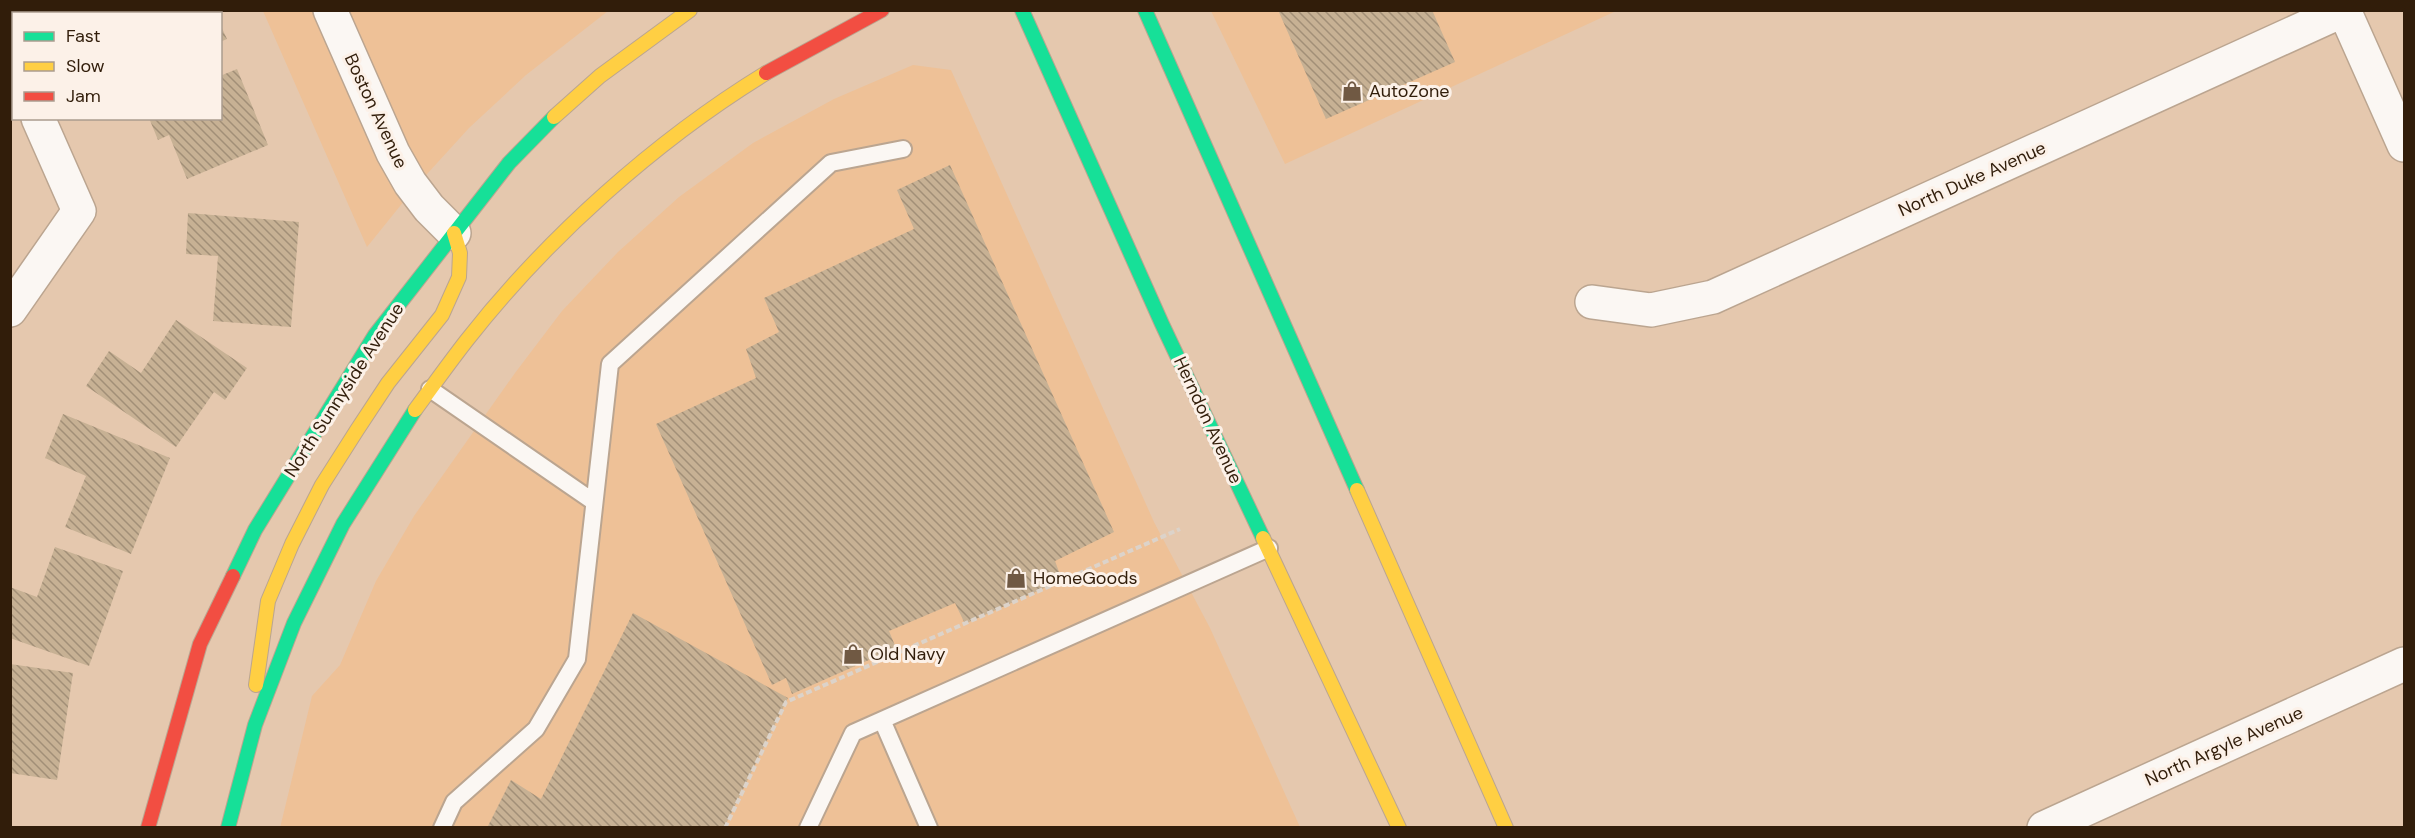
<svg xmlns="http://www.w3.org/2000/svg" width="2415" height="838" font-family="'DM Sans',sans-serif">
	<defs>
		<pattern id="building-back-hatch" width="6" height="6" patternUnits="userSpaceOnUse" patternTransform="scale(1.5)"><rect width="6" height="6" fill="#c7b194"/><path d="M-1 5l2 2M0 0l6 6M5-1l2 2" fill="none" stroke="#a28f77"/></pattern>
	</defs>
	<rect width="100%" height="100%" fill="#e5c8ae"/>
	<path fill="#eec197" d="M263 11H608L526 75 469 128 417 185 367 247Z
		M1211 11H1616L1285 164Z
		M913 65 951 70 1154 522 1210 628 1300 827 280 828 312 696 340 665 376 581 414 516 515 373 562 311 618 252 679 197 753 143 834 99Z"/>
	<path fill="url(#building-back-hatch)" d="M88 10H215L216 14H89Z
		M1278 10H1432L1455 62 1326 119Z
		M220 24 227 39 220 42Z
		M237 69 268 145 187 179 169 135 158 140 149 118H220V76Z
		M950 165 1114 532 1055 561 1062 580 965 624 955 603 889 631 896 648 792 694 786 678 772 685 656 424 756 378 746 349 779 332 764 298 914 229 897 190Z
		M188 213 299 222 291 327 213 321 218 256 186 254Z
		M176 320 247 368 225 400 214 392 176 447 86 386 109 351 141 373Z
		M63 414 170 458 131 554 65 527 86 476 45 458Z
		M55 547 123 571 89 666 10 638V587L37 597Z
		M633 613 788 698 724 828H487L511 780 541 799Z
		M10 664 73 673 57 780 10 773Z"/>
	<g fill="none" stroke-linecap="round" stroke-linejoin="round">
		<g stroke="#bba590" stroke-width="20">
			<path id="lane" d="M430 389 594 502
				M882 720 929 828
				M442 828 454 802 536 729 577 659 610 364 831 163 903 149
				M808 828 853 733 1269 548"/>
		</g>
		<g stroke="#bba590" stroke-width="36">
			<path id="street" d="M330 10 393 153 410 183 429 208 454 233
				M2344 10 2404 145
				M10 54 14 61
				M1592 302 1651 310 1713 297 2344 10
				M10 310 79 211 38 118
				M2044 828 2404 664"/>
		</g>
		<g stroke="#bba590" stroke-width="16">
			<path id="fast" d="M1022 10 1162 324 1263 538
				M1145 10 1357 490
				M233 576 255 530 375 335 509 163 554 117
				M228 828 255 725 294 623 343 524 415 410"/>
		</g>
		<g stroke="#bba590" stroke-width="16">
			<path id="slow" d="M554 117 600 76 690 10
				M415 410C432 387 449 363 467 340 547 238 655 141 766 73
				M1357 490 1506 828
				M1263 538 1399 828
				M256 685 268 601 292 544 322 485 357 430 388 383 442 315 459 277 460 253 454 233"/>
		</g>
		<g stroke="#bba590" stroke-width="16">
			<path id="jam" d="M766 73 882 10
				M148 828 200 644 233 576"/>
		</g>
		<path stroke="#dcd3ca" stroke-width="4" stroke-dasharray="6 3" stroke-linecap="butt" d="M725 828 786 702 1180 529"/>
		<use href="#lane" stroke="#fbf7f3" stroke-width="16"/>
		<use href="#street" stroke="#fbf7f3" stroke-width="33"/>
		<use href="#fast" stroke="#16e098" stroke-width="14"/>
		<use href="#slow" stroke="#ffcf43" stroke-width="14"/>
		<use href="#jam" stroke="#f24e42" stroke-width="14"/>
	</g>
	<defs>
		<g id="shop-bare" transform="scale(1.62)"><path d="M-5-2.5h2.3a2.7 3.5 0 0 1 5.4 0H5L5.5 6h-11ZM-1.5-2.5h3a1.5 2.3 0 0 0-3 0Z" fill="#705943" stroke="#fcf1e8" stroke-width="2.5" paint-order="stroke"/></g>
	</defs>
	<g fill-rule="evenodd">
		<use href="#shop-bare" x="1352" y="91"/>
		<use href="#shop-bare" x="1016" y="578"/>
		<use href="#shop-bare" x="853" y="654"/>
	</g>
	<g text-anchor="middle" dominant-baseline="central" stroke-width="6" stroke-linejoin="round" paint-order="stroke">
		<g font-size="18" fill="#311d0a" stroke="#fcf1e8" text-anchor="start">
			<text x="1369" y="91">AutoZone</text>
			<text x="1033" y="578">HomeGoods</text>
			<text x="870" y="654">Old Navy</text>
		</g>
		<g font-size="18" fill="#311d0a" stroke="#fcf1e8">
			<text transform="translate(376 111) rotate(65)">Boston Avenue</text>
			<text transform="translate(1972 179) rotate(-24)">North Duke Avenue</text>
			<text transform="translate(344 390) rotate(-57)">North Sunnyside Avenue</text>
			<text transform="translate(1208 420) rotate(65)">Herndon Avenue</text>
			<text transform="translate(2224 746) rotate(-24)">North Argyle Avenue</text>
		</g>
	</g>
	<rect width="2415" height="838" fill="none" stroke="#311d0a" stroke-width="24"/>
	<rect x="12" y="12" width="210" height="108" fill="#fcf1e8" stroke="#ab9c8f" stroke-width="1.5"/>
	<rect x="24" y="32" width="30" height="9" fill="#16e098" stroke="#ab9c8f" stroke-width="1.5"/>
	<text x="66" y="42" font-size="18" fill="#311d0a">Fast</text>
	<rect x="24" y="62" width="30" height="9" fill="#ffcf43" stroke="#ab9c8f" stroke-width="1.5"/>
	<text x="66" y="72" font-size="18" fill="#311d0a">Slow</text>
	<rect x="24" y="92" width="30" height="9" fill="#f24e42" stroke="#ab9c8f" stroke-width="1.5"/>
	<text x="66" y="102" font-size="18" fill="#311d0a">Jam</text>
</svg>
